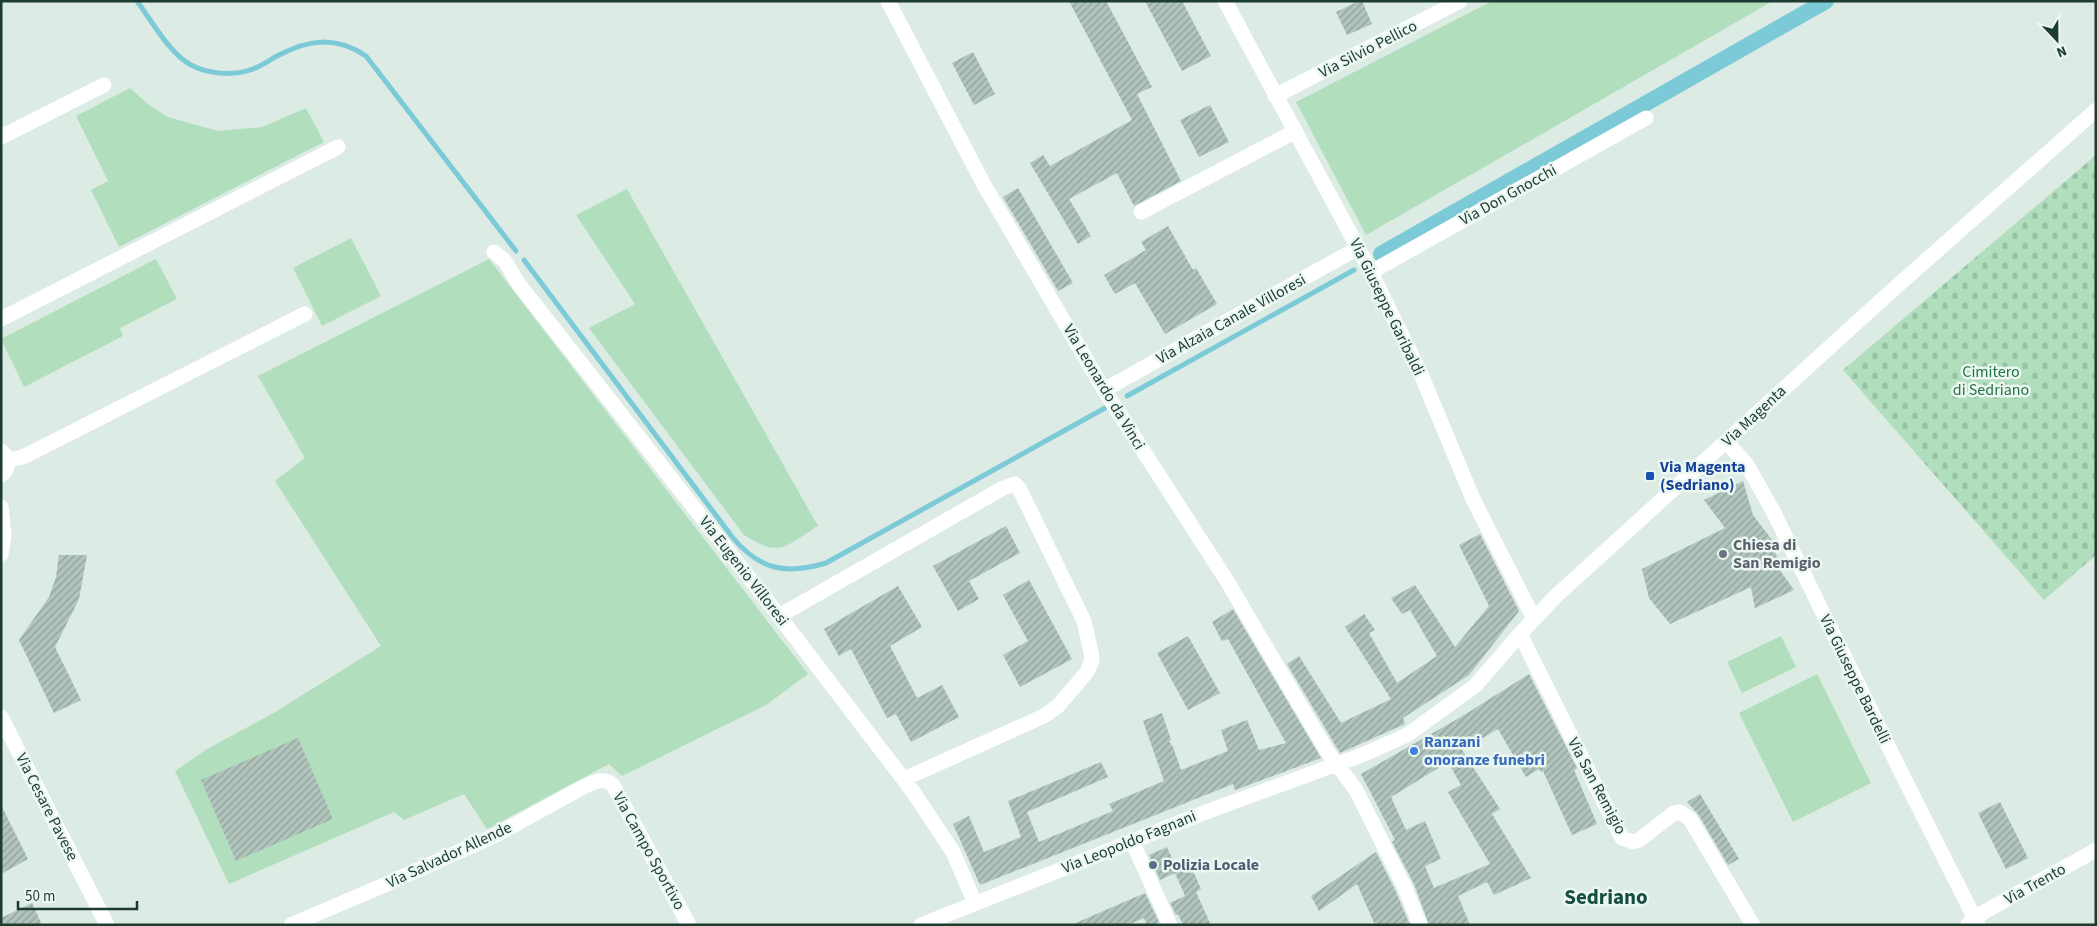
<svg xmlns="http://www.w3.org/2000/svg" width="2097" height="926" font-family="'Source Sans 3',sans-serif">
	<defs>
		<pattern id="cemetery-stones" width="16" height="16" patternUnits="userSpaceOnUse" patternTransform="scale(1.25)"><rect width="16" height="16" fill="#b1dfbd"/><path d="M2 7V4a2 2 0 0 1 4 0v3zM10 15v-3a2 2 0 0 1 4 0v3z" fill="#98c0a3"/></pattern>
		<pattern id="building-hatch" width="6" height="6" patternUnits="userSpaceOnUse" patternTransform="scale(1.25)"><rect width="6" height="6" fill="#b1c5bd"/><path d="M-1 1l2-2M0 6l6-6M5 7l2-2" fill="none" stroke="#8fa19a"/></pattern>
	</defs>
	<rect width="100%" height="100%" fill="#dcebe4"/>
	<path fill="#b1dfbd" d="M1492 1H1773L1366 235 1296 102Z
		M130 88 148 104 168 117 218 131 262 127 306 108 324 142 119 247 91 190 108 181 76 116Z
		M627 189 818 526C784 547 781 558 744 535L589 328 635 304 576 215Z
		M351 238 381 296 322 326 293 268Z
		M156 259 177 299 120 328 123 336 24 387 1 339Z
		M489 259 808 674 766 705 622 776 609 764 487 829 464 794 404 820 394 812 229 884 175 771 207 749 272 714 381 646 275 481 305 458 258 376Z
		M1781 636 1796 667 1742 693 1727 662Z
		M1817 674 1871 783 1793 822 1739 713Z"/>
	<path fill="url(#cemetery-stones)" d="M2096 155V555L2044 600 1843 370Z"/>
	<g fill="none" stroke-linecap="round" stroke-linejoin="round">
		<path stroke="#7ccad8" stroke-width="5" d="M137 1C151 20 170 54 191 65 208 74 232 76 250 70 260 67 268 61 277 56 309 39 336 36 366 56L516 251
			M524 260 733 538C760 570 786 575 826 563L1105 408
			M1127 396 1354 270"/>
		<path stroke="#7ccad8" stroke-width="16" d="M1381 254 1826 1"/>
	</g>
	<path fill="url(#building-hatch)" fill-rule="evenodd" d="M1069 1H1106L1152 87 1137 94 1181 181 1134 206 1117 173 1069 199 1091 236 1078 244 1030 163 1043 155 1050 166 1132 120Z
		M1145 1H1182L1211 56 1182 71Z
		M1359 1H1362L1372 24 1347 35 1336 12Z
		M973 52 995 94 974 105 952 63Z
		M1210 105 1229 142 1199 157 1180 120Z
		M1018 188 1073 283 1058 291 1003 197Z
		M1168 226 1193 270 1196 268 1217 304 1165 334 1135 283 1115 294 1104 275 1146 250 1141 242Z
		M1743 481 1753 515 1772 540 1781 572 1794 590 1755 608 1751 587 1670 624 1649 598 1642 569 1725 528 1704 500Z
		M1006 526 1020 553 969 581 979 599 958 611 933 566Z
		M1480 534 1519 611 1469 675 1403 718 1405 724 1340 753 1287 664 1299 656 1341 723 1391 699 1345 627 1364 614 1375 630 1369 633 1397 683 1437 656 1410 610 1402 614 1391 598 1415 585 1455 647 1489 606 1459 545Z
		M59 555H87L79 599 55 647 81 700 54 713 19 640 49 597 56 577Z
		M1029 580 1072 659 1020 687 1003 655 1028 641 1003 595Z
		M898 586 922 627 890 646 917 698 942 685 959 717 911 742 896 714 887 718 851 649 839 656 824 629Z
		M1233 609 1321 758 1235 790 1233 784 980 885 953 824 969 816 984 852 1021 837 1008 801 1101 762 1108 777 1027 812 1039 842 1113 811 1109 804 1164 781 1143 721 1162 713 1171 740 1169 741 1173 747 1181 770 1228 751 1221 730 1247 720 1259 750 1286 743 1228 639 1222 641 1212 622Z
		M1188 636 1220 693 1188 710 1157 653Z
		M1529 674 1577 768 1574 770 1597 824 1572 835 1543 771 1541 772 1539 769 1526 777 1498 729 1462 750 1500 809 1492 814 1531 878 1494 895 1487 882 1458 896 1470 925H1429L1414 884 1392 842 1395 840 1361 774 1461 717ZM1448 762 1461 785 1448 792 1490 864 1434 888 1425 866 1441 859 1425 821 1406 830 1391 797Z
		M298 738 333 819 236 861 201 780Z
		M1700 794 1739 859 1728 865 1698 814 1687 802Z
		M2000 802 2028 858 2006 869 1978 813Z
		M1 805 28 859 1 874Z
		M1167 847 1174 863 1187 857 1201 889 1196 892 1211 925H1183L1178 914 1176 915 1170 903 1185 896 1175 873 1160 880 1149 855Z
		M1376 852 1396 892 1410 925H1375L1357 884 1319 911 1311 896Z
		M1145 893 1159 922 1153 925H1147L1144 918 1128 925H1071Z
		M32 903 42 925H1V918Z"/>
	<g fill="none" stroke-linecap="round" stroke-linejoin="round">
		<path stroke="#fff" stroke-width="15" d="M888 1 983 183 1104 390 1227 581 1327 751 1356 790 1405 888 1420 925
			M1225 1 1371 272 1420 372 1473 499 1534 619
			M1275 96 1460 1
			M1 137 104 85
			M1141 212 1294 132
			M494 252 505 261 518 283 779 616 914 793 953 852 975 903
			M1371 272 1646 118
			M1 319 338 147
			M1104 390 1358 248
			M1727 442 1747 465 1773 511 1901 772 1978 925
			M1 451C10 458 10 468 1 475
			M8 460 23 457 305 314
			M1 507 4 535 1 554
			M779 616 1003 488 1015 484 1019 488 1084 621 1091 652 1092 660 1087 672 1058 706 1044 716 904 779
			M1520 634 1622 838 1633 842 1639 840 1674 813 1680 812 1690 819 1753 925
			M1 717 107 925
			M1132 841 1170 925
			M1968 924 1984 912 2096 850
			M291 925 382 886 496 835 585 786C594 782 604 777 613 785L689 925
			M921 925 1206 812 1362 755 1407 735 1475 686 1520 634 1556 596 1887 295 2096 110"/>
	</g>
	<rect fill="#1a4fb4" stroke="#ecf7f2" stroke-width="2" x="1645" y="471" width="10" height="10" rx="2.5"/>
	<circle fill="#6b7280" stroke="#ecf7f2" stroke-width="2" cx="1723" cy="554" r="5"/>
	<circle fill="#3f7fe0" stroke="#ecf7f2" stroke-width="2" cx="1414" cy="751" r="5"/>
	<circle fill="#5c6f8a" stroke="#ecf7f2" stroke-width="2" cx="1153" cy="865" r="5"/>
	<g text-anchor="middle" dominant-baseline="central" stroke-width="5" stroke-linejoin="round" paint-order="stroke">
		<g font-size="16" fill="#1c3b33" stroke="#ecf7f2">
			<text transform="translate(1368 49) rotate(-27)">Via Silvio Pellico</text>
			<text transform="translate(1508 195) rotate(-29)">Via Don Gnocchi</text>
			<text transform="translate(1387 307) rotate(64)">Via Giuseppe Garibaldi</text>
			<text transform="translate(1231 319) rotate(-29)">Via Alzaia Canale Villoresi</text>
			<text transform="translate(1104 387) rotate(59)">Via Leonardo da Vinci</text>
			<text transform="translate(1754 416) rotate(-43)">Via Magenta</text>
			<text transform="translate(744 571) rotate(52)">Via Eugenio Villoresi</text>
			<text transform="translate(1855 679) rotate(64)">Via Giuseppe Bardelli</text>
			<text transform="translate(1597 786) rotate(62)">Via San Remigio</text>
			<text transform="translate(47 807) rotate(63)">Via Cesare Pavese</text>
			<text transform="translate(1129 842) rotate(-22)">Via Leopoldo Fagnani</text>
			<text transform="translate(649 851) rotate(61)">Via Campo Sportivo</text>
			<text transform="translate(449 855) rotate(-25)">Via Salvador Allende</text>
			<text transform="translate(2035 884) rotate(-29)">Via Trento</text>
		</g>
		<g font-size="16" fill="#227642" stroke="#ecf7f2">
			<text x="1991" y="372">Cimitero<tspan x="1991" dy="18">di Sedriano</tspan></text>
		</g>
		<g font-size="16" font-weight="bold" fill="#164399" stroke="#ecf7f2" text-anchor="start">
			<text x="1660" y="467">Via Magenta<tspan x="1660" dy="18">(Sedriano)</tspan></text>
		</g>
		<g font-size="16" font-weight="bold" fill="#5b616d" stroke="#ecf7f2" text-anchor="start">
			<text x="1733" y="545">Chiesa di<tspan x="1733" dy="18">San Remigio</tspan></text>
		</g>
		<g font-size="16" font-weight="bold" fill="#366cbe" stroke="#ecf7f2" text-anchor="start">
			<text x="1424" y="742">Ranzani<tspan x="1424" dy="18">onoranze funebri</tspan></text>
		</g>
		<g font-size="16" font-weight="bold" fill="#4e5e75" stroke="#ecf7f2" text-anchor="start">
			<text x="1163" y="865">Polizia Locale</text>
		</g>
		<g font-size="21" font-weight="bold" fill="#164f41" stroke="#ecf7f2">
			<text x="1606" y="897">Sedriano</text>
		</g>
	</g>
	<rect width="2097" height="926" fill="none" stroke="#1c3b33" stroke-width="5"/>
	<g transform="translate(2057 40) rotate(158)" stroke="#ecf7f2" stroke-width="4" paint-order="stroke">
	<path d="M0-4L9 19L0 12L-9 19Z" fill="#1c3b33"/>
	<text y="-8" font-size="14" font-weight="bold" text-anchor="middle" fill="#1c3b33">N</text>
	</g>
	<path d="M18 901v8h119v-8" fill="none" stroke="#1c3b33" stroke-width="2.5"/>
	<text x="25" y="901" font-size="15" fill="#1c3b33" stroke="#ecf7f2" stroke-width="4" paint-order="stroke">50 m</text>
</svg>
